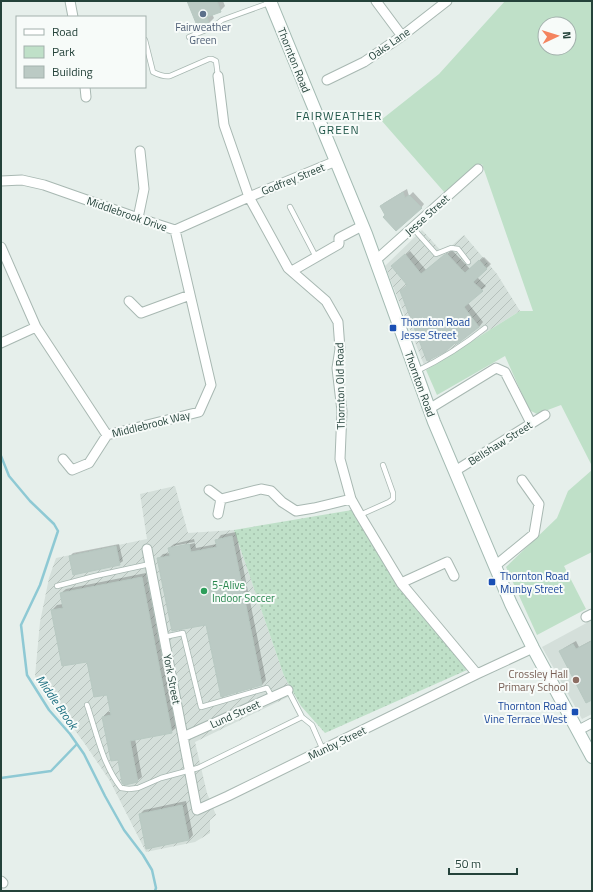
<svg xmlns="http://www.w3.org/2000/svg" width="593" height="892" font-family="'Titillium Web',sans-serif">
	<defs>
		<pattern id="industrial-furrows" width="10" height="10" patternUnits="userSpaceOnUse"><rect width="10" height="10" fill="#d4dfda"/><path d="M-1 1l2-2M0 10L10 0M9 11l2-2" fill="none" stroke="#b6c1bc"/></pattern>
		<pattern id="grass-dots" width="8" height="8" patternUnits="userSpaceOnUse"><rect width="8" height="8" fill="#bfe0c8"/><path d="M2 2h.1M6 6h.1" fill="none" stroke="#a4c1ad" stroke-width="1.8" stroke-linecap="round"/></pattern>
	</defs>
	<rect width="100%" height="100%" fill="#e6efeb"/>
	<path fill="#d4dfda" d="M592 620V714L582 719 542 647Z"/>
	<path fill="url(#industrial-furrows)" d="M422 230 443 253 464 235 497 274 520 311 426 370 385 266Z
		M175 486 188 533 234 530 284 676 294 694 195 742 207 793 216 815 210 820V833L195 842 146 852 110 781 85 744 35 676 40 622 49 578 56 558 147 539 140 494Z"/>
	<path fill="url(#grass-dots)" d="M352 510 394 580 467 670 325 733 301 706 284 676 234 530Z"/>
	<path fill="#bfe0c8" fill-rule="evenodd" d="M505 1H592V463L591 464 561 405 537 414 529 410 505 356 437 395 426 370 520 311H533L482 164 445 193 381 120 439 74ZM545 24H569V48H545Z
		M592 470V552L564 566 586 609 537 635 506 567 557 518 568 491Z"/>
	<path fill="#0003" fill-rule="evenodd" d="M189 1H223L225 6 220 11 212 14 214 18 209 23 199 26Z
		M407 189 409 196 413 192 424 204 421 208 387 215 381 206 384 203Z
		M452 250 470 269 484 257 491 264 477 277 486 286 468 303 483 322 479 327 455 341 408 285 397 262 410 251 426 270Z
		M236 532 266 680 262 685 207 623 158 559 163 554 170 553 169 548 174 544 194 539 196 548 217 544V540L221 535ZM194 542 195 543 173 548V546Z
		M119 544 123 561 119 564 70 556 73 553Z
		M146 573 176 728 171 732 135 739 142 777 137 781 119 759 103 717 108 712H111L108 694 88 660 52 610 57 605 63 604 61 593 66 589Z
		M592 640V699L561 651 564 648 576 641 579 647Z
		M186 801 193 835 189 840 140 814 144 810Z"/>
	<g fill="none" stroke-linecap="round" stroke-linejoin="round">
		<path stroke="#8ec9d4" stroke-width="2.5" d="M1 456 9 476 30 501 54 524 58 531 40 585 21 625 27 675 49 710 70 734 84 754 105 796 124 830 143 855 152 870 156 888 155 891
			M1 778 51 771 77 744"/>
	</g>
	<path fill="#bbcac4" stroke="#b8c9c2" d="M187 1H217L221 12 207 17 209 24 198 28Z
		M403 192 405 198 409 195 422 208 396 231 383 217 385 215 380 206Z
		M405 254 421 274 444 255 447 254 465 273 479 260 487 269 473 282 483 291 464 307 479 327 457 344 455 343 445 352 427 361 400 291 407 285 391 266Z
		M232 536 262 685 221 697 206 625 172 631 157 558 170 556 168 548 189 544 191 552 217 547 215 540Z
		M116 546 120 565 73 575 69 556Z
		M142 577 172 733 130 741 138 782 125 785 123 784 122 783 118 760 111 761 102 717 111 715 107 695 94 697 87 662 62 666 51 610 63 608 60 593Z
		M592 641V700L586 703 559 651 573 644 576 649Z
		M182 805 189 840 146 849 139 814Z"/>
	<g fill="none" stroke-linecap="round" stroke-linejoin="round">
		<g stroke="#a8b8b2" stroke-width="6">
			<path id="lane" d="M189 37 213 27 222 20 269 3
				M145 40 153 72C159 75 164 77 170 76L209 59H212L216 61 218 76
				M290 207 316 257
				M412 227 436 254 451 248 458 249 468 262
				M417 371C442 359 464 345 485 328
				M360 515 389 502 393 499V493L383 465
				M57 586 95 576 150 564
				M164 637 183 633 201 707 267 688 272 697
				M288 690 302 717 312 725 323 750
				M87 705C97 734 102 763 121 788L129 789 138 788 161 778 198 768 302 717"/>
		</g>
		<g stroke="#a8b8b2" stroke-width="11">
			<path id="street" d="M70 1 73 17
				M376 1 402 36
				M218 76 224 125 249 197 288 268 326 301 338 322 340 349 337 368 342 411 340 459 351 499 360 515 401 583 477 674 533 648
				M327 80 364 62 402 36 447 1
				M85 87 86 97
				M1 181 22 180 44 185 138 218 175 230 249 197 336 161
				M138 218 144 189 140 151
				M1 247 36 327 107 435 199 412 211 385 175 230
				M376 260 478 169
				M292 271 339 244V238L362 226
				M129 301 141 313 190 295
				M1 343 36 327
				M429 409 496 368 505 372 531 423
				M63 459 72 470 89 463 107 435
				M455 471 545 415
				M209 490 221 499
				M218 514 221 499 261 489 271 491 282 502 296 511 314 508 351 499
				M147 549 197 810 228 796 477 674
				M495 566 534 534 539 504 522 480
				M401 583 447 562 454 576
				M586 617 592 614
				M577 731 592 723
				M183 737 288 690
				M1 881 3 883"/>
		</g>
		<g stroke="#a4bbb3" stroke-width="14">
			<path id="secondary" d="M270 1 366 234 434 422 511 604 533 648 592 757"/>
		</g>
		<use href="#lane" stroke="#fff" stroke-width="4.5"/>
		<use href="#street" stroke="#fff" stroke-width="9"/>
		<use href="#secondary" stroke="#fff" stroke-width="12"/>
	</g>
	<circle fill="#5c6f8a" stroke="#f7fbf9" stroke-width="1.5" cx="203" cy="14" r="4"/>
	<g fill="#1a4fb4" stroke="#f7fbf9" stroke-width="1.5">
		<rect x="389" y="324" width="8" height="8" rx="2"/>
		<rect x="488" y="578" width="8" height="8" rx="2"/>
		<rect x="571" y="708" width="8" height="8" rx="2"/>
	</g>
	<circle fill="#2e9e5b" stroke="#f7fbf9" stroke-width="1.5" cx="204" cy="591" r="4"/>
	<circle fill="#8d6e63" stroke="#f7fbf9" stroke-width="1.5" cx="576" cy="680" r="4"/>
	<g text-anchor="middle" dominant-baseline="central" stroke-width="4" stroke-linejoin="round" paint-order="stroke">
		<g font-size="11" fill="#4e5e75" stroke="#f7fbf9">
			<text x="203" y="27">Fairweather<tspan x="203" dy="13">Green</tspan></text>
		</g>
		<g font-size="11" fill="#24423a" stroke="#f7fbf9">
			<text transform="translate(389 44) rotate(-35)">Oaks Lane</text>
			<text transform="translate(294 60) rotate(68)">Thornton Road</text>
			<text transform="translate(293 179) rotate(-22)">Godfrey Street</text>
			<text transform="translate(127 214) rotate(19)">Middlebrook Drive</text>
			<text transform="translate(427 215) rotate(-42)">Jesse Street</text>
			<text transform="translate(420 384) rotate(70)">Thornton Road</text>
			<text transform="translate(340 386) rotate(-91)">Thornton Old Road</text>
			<text transform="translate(151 424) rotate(-14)">Middlebrook Way</text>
			<text transform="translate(500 443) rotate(-32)">Bellshaw Street</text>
			<text transform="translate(172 679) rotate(79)">York Street</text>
			<text transform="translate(235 714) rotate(-24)">Lund Street</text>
			<text transform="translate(337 743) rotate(-26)">Munby Street</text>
		</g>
		<g font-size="11" fill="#164399" stroke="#f7fbf9" text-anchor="start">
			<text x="401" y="322">Thornton Road<tspan x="401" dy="13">Jesse Street</tspan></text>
			<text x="500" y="576">Thornton Road<tspan x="500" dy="13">Munby Street</tspan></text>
			<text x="567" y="706" text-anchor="end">Thornton Road<tspan x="567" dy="13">Vine Terrace West</tspan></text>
		</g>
		<g font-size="11" fill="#27864d" stroke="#f7fbf9" text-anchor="start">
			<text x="212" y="585">5-Alive<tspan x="212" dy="13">Indoor Soccer</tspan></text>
		</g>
		<g font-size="11" fill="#785e54" stroke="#f7fbf9" text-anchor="end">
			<text x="568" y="674">Crossley Hall<tspan x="568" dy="13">Primary School</tspan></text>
		</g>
		<g font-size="12" letter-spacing="1" fill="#1f5548" stroke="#f7fbf9">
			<text x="339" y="115">FAIRWEATHER<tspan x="339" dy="14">GREEN</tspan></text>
		</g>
		<g font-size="12" font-style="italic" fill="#1c6f80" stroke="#f7fbf9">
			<text transform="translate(57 702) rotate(55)">Middle Brook</text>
		</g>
	</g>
	<rect width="593" height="892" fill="none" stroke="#24423a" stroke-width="4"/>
	<rect x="16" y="16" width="130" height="72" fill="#f7fbf9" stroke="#a3b1ad"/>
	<rect x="24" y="29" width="20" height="6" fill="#ffffff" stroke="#a3b1ad"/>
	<text x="52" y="36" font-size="12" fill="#24423a">Road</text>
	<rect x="24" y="46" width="20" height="12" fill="#bfe0c8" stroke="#a3b1ad"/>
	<text x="52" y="56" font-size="12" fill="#24423a">Park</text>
	<rect x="24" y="66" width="20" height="12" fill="#bbcac4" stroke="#a3b1ad"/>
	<text x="52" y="76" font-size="12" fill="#24423a">Building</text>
	<g transform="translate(557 36) rotate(86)"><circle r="19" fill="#f7fbf9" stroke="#a3b1ad"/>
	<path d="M0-3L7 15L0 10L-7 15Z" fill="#f4845f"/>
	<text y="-6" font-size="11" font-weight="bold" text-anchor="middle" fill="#24423a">N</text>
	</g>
	<path d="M449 868v6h68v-6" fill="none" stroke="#24423a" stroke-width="2"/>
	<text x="455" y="868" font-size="12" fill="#24423a" stroke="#f7fbf9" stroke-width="3" paint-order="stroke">50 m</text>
</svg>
